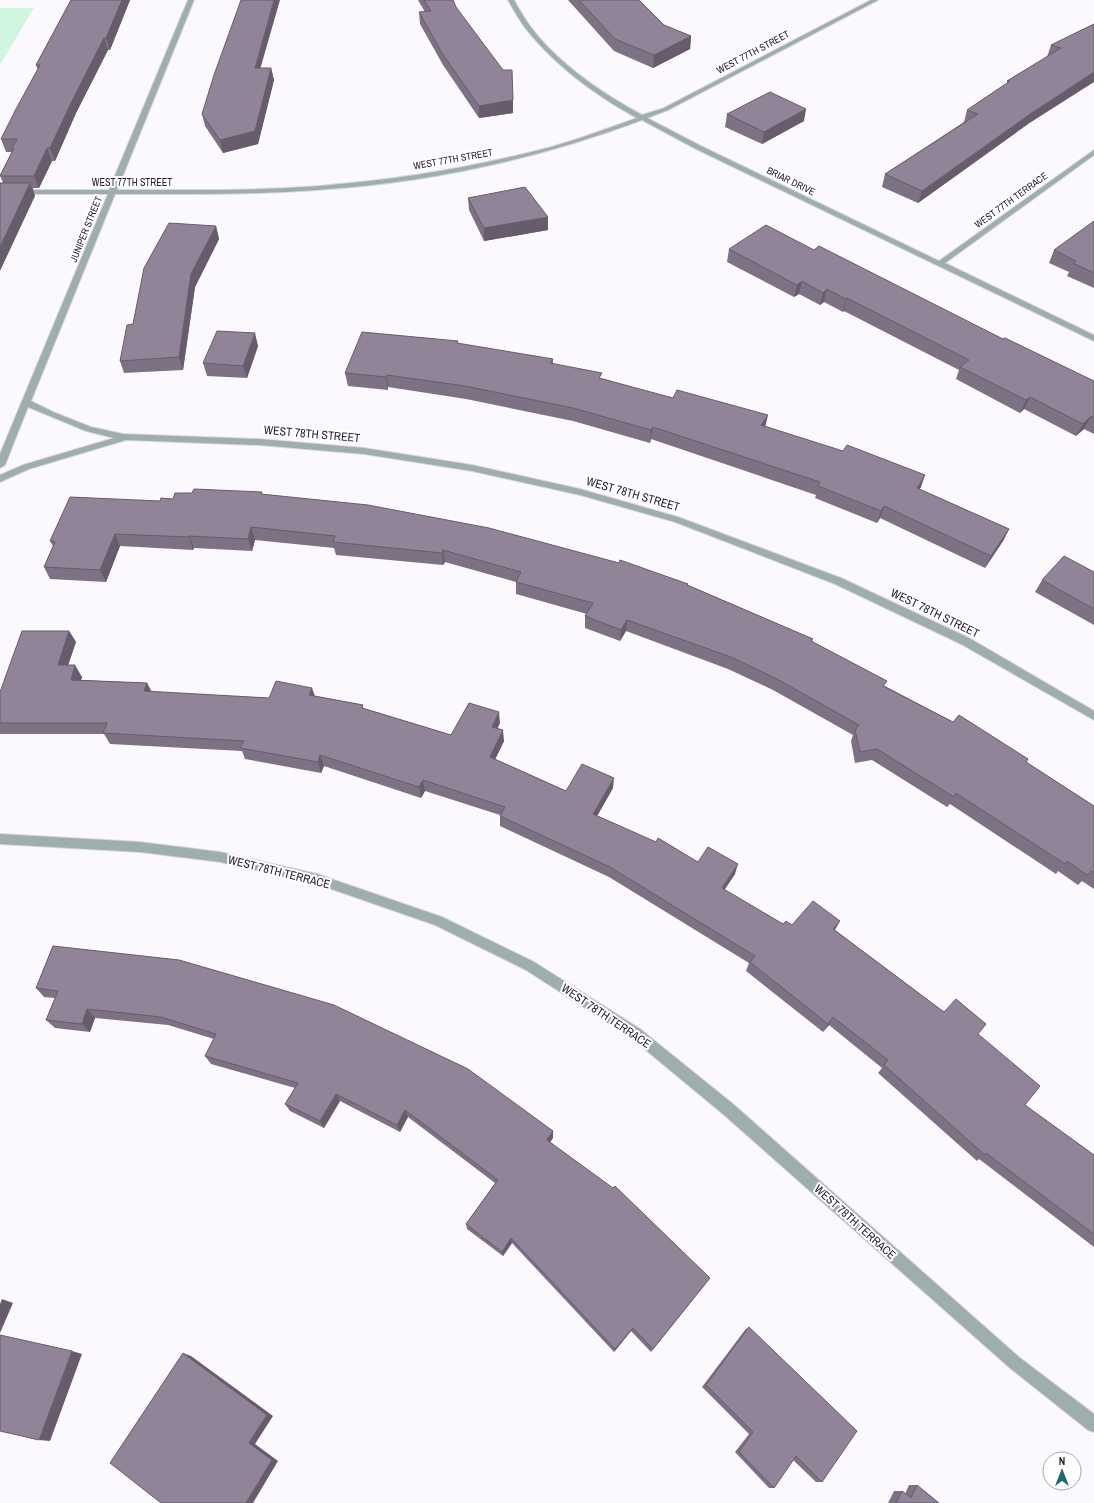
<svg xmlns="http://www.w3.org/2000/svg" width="1094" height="1503" font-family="'Archivo Narrow',sans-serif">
	<rect width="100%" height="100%" fill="#fcf9fe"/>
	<path fill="#d1f6df" d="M0 8H34L0 65Z"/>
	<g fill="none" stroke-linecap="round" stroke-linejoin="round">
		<g stroke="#dad6dc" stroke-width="2">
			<path id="minor" d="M188 0H194L117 190C184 190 252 191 319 186 397 180 475 167 551 147 580 139 608 128 637 118 595 95 556 66 526 29 519 20 514 10 508 0H514C519 9 524 18 530 26 558 64 602 93 642 115L664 108 871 0H878L668 110 647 118 701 146 939 261 1094 150V155L945 263 1094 335V341L696 149 642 120C538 159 428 183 317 190 250 195 182 194 115 194L31 401 53 412 91 427 123 434 259 439 364 448 472 465 580 489 678 517 841 578 969 638 1094 711V720L961 644 835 584 675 522 580 495 472 471 364 454 259 445 126 440 29 469 0 482V475L23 465 114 438 86 431 28 407 5 465 0 468V454L108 194H0V190H109Z
				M0 834 140 842 220 852 317 874 442 917 534 962 640 1029 733 1104 1020 1358 1094 1414V1432L1088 1430 1010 1368 723 1114 630 1037 526 970 435 925 317 884 220 862 140 852 0 844Z"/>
		</g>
		<use href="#minor" fill="#9eadad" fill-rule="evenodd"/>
	</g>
	<path fill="#7d7284" d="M71 0H130L110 50H108L76 113 55 161H52L39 188H33L35 196 3 183 0 175 12 152H6L1 139 38 70 36 65Z
		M418 0H453L456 7 513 113 479 118 443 65 420 24 419 12H425Z
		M568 0H639L664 25 691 36 690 49 653 68 614 51Z
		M1094 24 1028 124 918 203 882 187 885 174 964 122 967 110 1007 84V81L1047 57 1051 45Z
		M261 68H271L274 80 258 144 223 153 205 126 202 114Z
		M727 114 804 121 762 144 725 127Z
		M468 198 548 230 484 241 469 210Z
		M1094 221V288L1067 276 1069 272 1049 263 1054 250Z
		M216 226 219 239 195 287 183 370 124 373 120 361 133 324Z
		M729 249 814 250 1003 339 1094 381V434L1084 429 1076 436 1024 409 1020 413 956 379 959 370 844 311 843 312 824 302 820 305 799 294 794 297 727 262Z
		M458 341V344L553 359V364L765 426 921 487 919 489 1009 529 1003 541 985 568 880 518 877 523 815 498 816 495 651 439 650 443 573 421 466 399 388 387V390L348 386 345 373Z
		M258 346 247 378 207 376 203 363Z
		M262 492V494L688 584V585L813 639 812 641 885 686 953 722 1028 759 1026 762 1094 806V889L1082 881 1078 885 1058 871 1056 874 950 804 947 807 872 760 855 763 851 741 853 735 773 690 728 669 626 631 620 641 585 628V616L587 614 516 594V582L445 562 443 565 336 555 334 548 255 540 252 551 194 548 193 550 120 546 106 582 50 579 44 567 53 546 50 541 160 501 173 499 192 493Z
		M1094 572V625L1035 592 1042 580Z
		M69 631 76 642 68 665 82 677 81 680 147 683 151 692 269 698 315 696 363 705V708L451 735 500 723 497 728 504 741 495 759 566 791 613 788 597 816 698 862 735 874 724 890 783 924 835 930 944 1012 978 1034 1025 1105 1094 1155V1247L979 1159 977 1161 878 1073 882 1068 829 1025 823 1032 746 971 749 963 609 877 500 826V815L425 791 421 798 324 766 321 773 245 759 242 751 110 744 104 734H0V692Z
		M53 946 553 1131V1138L550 1142 710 1278 651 1352 631 1331 614 1352 512 1243 503 1256 467 1229 466 1224 495 1183 408 1117 400 1132 340 1101 324 1128 290 1111 285 1104 295 1088 211 1064 205 1056 214 1039 168 1025 95 1018 90 1032 55 1028 46 1020 55 998 44 997 36 988Z
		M749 1327 822 1482H816L793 1460 774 1488H769L735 1452 749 1434 702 1387 745 1330Z
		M909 1485H917L939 1503H888L894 1491H902L905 1494Z"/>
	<path fill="#665c6b" d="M122 0H130L110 50 106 38Z
		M274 0H280L257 80 255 68Z
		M691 36 690 49 653 68 654 55Z
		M104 38 108 50 76 113 55 161 50 148 72 101Z
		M271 68 274 80 258 144 223 153 220 140Z
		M1094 72V82L1028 124 918 203 922 191 1033 112Z
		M513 100V113L479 118V106Z
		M806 109 804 121 762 144 764 132Z
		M47 148 52 161 39 188 34 176Z
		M30 183 35 196 0 271V247Z
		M548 217V230L484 241V228Z
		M216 226 219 239 195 287 183 370 179 357 191 274Z
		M802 281 799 294 794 297 797 285Z
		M827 289 824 302 820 305 823 293Z
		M847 298 844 311 843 312 846 299Z
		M255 333 258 346 247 378 243 366Z
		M387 375 388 387V390L386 377Z
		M1030 397 1024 409 1020 413 1026 400Z
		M768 415 765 428 761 425Z
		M1091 416 1084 429 1076 436 1083 424Z
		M653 427 651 439 650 443 651 430Z
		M925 475 921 487 912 500 917 488Z
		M884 506 880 518 877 523 881 511Z
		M251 527 255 540 252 551 248 539Z
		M1009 529 1003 541 985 568 991 556Z
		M115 534 120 546 106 582 100 570Z
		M189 536 194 548 193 550 189 537Z
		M443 550 445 562 443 565 442 553Z
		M627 620 626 631 620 641 621 630Z
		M69 631 76 642 64 677 58 665Z
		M75 665 82 677 77 691 71 680Z
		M147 683 153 694 144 691Z
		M312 688 316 699 309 695Z
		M499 712 500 723 493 738 492 727Z
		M503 730 504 741 491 768 490 757Z
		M320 755 324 766 321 773 318 762Z
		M614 778 613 788 592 825 593 814Z
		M423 780 425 791 421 798 419 787Z
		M738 864 735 874 719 898 722 888Z
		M840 921 835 930 833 929Z
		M87 1009 95 1018 90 1032 82 1024Z
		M833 1017 829 1025 823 1032 828 1024Z
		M336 1094 340 1101 324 1128 320 1121Z
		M405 1110 408 1117 400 1132 397 1125Z
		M553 1131V1138L547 1147V1140Z
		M511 1238 512 1243 503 1256 502 1252Z
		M2 1299 13 1303 0 1333V1304Z
		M633 1328 631 1331 614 1352 615 1349Z
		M72 1351 82 1354 50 1441 39 1440Z
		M183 1353 191 1356 273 1416 255 1444 278 1461 253 1503H246L249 1443Z"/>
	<path fill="#918499" stroke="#665c6b" d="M71 0H122L106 38H104L72 101 50 148H47L34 176H0L14 148H12L17 139H1L16 109 40 65H36Z
		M241 0H274L255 68H271L255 131 220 140 202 114 214 75Z
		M424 0H453L456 7 503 70H512L513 100 479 106 442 53 419 12 431 11Z
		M579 0H639L664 25 691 36 654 55 615 39Z
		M1094 24V72L1033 112 922 191 885 174 978 114 967 110 1010 81H1007L1061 48 1051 45Z
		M770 92 806 109 764 132 727 114Z
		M0 183H30L0 247Z
		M525 187 548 217 484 228 468 198Z
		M1094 221V273L1073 263 1076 261 1054 250Z
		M169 223 216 226 191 274 179 357 120 361 127 325 133 324 144 268Z
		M766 225 814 250 819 246 1003 339 1005 338 1094 381V418L1091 416 1083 424 1030 397 1026 400 960 367 969 360 847 298 846 299 827 289 823 293 802 281 797 285 729 249Z
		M217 331 255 333 243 366 203 363Z
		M362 332 458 341 457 343 553 359 550 363 602 373 599 378 673 398 677 390 768 415 761 425 843 451 847 445 925 475 917 488 1009 529 991 556 884 506 881 511 818 486 820 482 653 427 651 430 573 408 465 386 387 375 386 377 345 373Z
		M194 489 262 492 261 494 368 505 489 528 619 563 620 560 688 584 687 585 813 639 811 641 887 681 883 686 953 722 959 715 1028 759 1026 762 1094 806V873L1091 871 1087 875 1067 861 1065 864 956 793 954 797 877 749 860 752 855 730 859 725 777 679 731 657 627 620 621 630 585 616 593 603 516 582 521 572 443 550 442 553 333 542 335 536 251 527 248 539 189 536V537L115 534 100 570 44 567 55 542 50 541 70 497 160 501 161 498 173 499 175 493H192Z
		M1064 556 1094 572V609L1042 580Z
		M22 631H69L58 665H75L71 680 147 683 144 691 269 698 276 681 312 688 309 695 363 705 362 708 451 735 469 703 499 712 492 727 503 730 490 757 566 791 582 764 614 778 593 814 656 842 658 838 698 862 708 847 738 864 722 888 783 924 786 921 792 925 813 901 840 921 833 929 944 1012 956 999 986 1024 978 1034 1040 1086 1025 1105 1094 1155V1234L986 1153 985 1155 884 1065 888 1060 833 1017 828 1024 750 962 755 956 610 867 500 816 505 807 423 780 419 787 320 755 318 762 240 748 244 741 103 733 107 723H0V692Z
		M53 946 179 960 334 1005 468 1069 553 1131 547 1140 613 1188 615 1186 710 1278 653 1349 633 1328 615 1349 511 1238 502 1252 466 1224 498 1180 405 1110 397 1125 336 1094 320 1121 285 1104 298 1083 205 1056 216 1034 161 1017 87 1009 82 1024 46 1020 58 991 36 988Z
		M749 1327 857 1431 822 1482 796 1456 774 1488 739 1452 753 1432 706 1385Z
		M0 1335 72 1351 39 1440 0 1431Z
		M183 1353 267 1415 249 1443 272 1460 246 1503H161L110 1463Z
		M917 1485 939 1503H896L902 1491 911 1498Z"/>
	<g text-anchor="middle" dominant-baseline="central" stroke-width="4" stroke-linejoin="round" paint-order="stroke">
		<g font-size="10" fill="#251f28" stroke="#fff">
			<text transform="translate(753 52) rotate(-28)">WEST 77TH STREET</text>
			<text transform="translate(453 159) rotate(-10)">WEST 77TH STREET</text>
			<text transform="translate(791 181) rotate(26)">BRIAR DRIVE</text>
			<text x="132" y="182">WEST 77TH STREET</text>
			<text transform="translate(1011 200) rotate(-36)">WEST 77TH TERRACE</text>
			<text transform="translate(86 229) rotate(-68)">JUNIPER STREET</text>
		</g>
		<g font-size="12" fill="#251f28" stroke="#fff">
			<text transform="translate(312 434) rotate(5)">WEST 78TH STREET</text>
			<text transform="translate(633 494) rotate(16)">WEST 78TH STREET</text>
			<text transform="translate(935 613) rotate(26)">WEST 78TH STREET</text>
			<text transform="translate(279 872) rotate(14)">WEST 78TH TERRACE</text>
			<text transform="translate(606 1016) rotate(34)">WEST 78TH TERRACE</text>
			<text transform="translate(855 1222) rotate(42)">WEST 78TH TERRACE</text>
		</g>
	</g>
	<g transform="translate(1062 1471)"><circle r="19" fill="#ffffff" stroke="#a8a5a9"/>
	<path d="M0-3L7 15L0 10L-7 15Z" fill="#226777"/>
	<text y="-6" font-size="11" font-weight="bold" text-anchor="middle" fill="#251f28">N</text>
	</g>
</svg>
